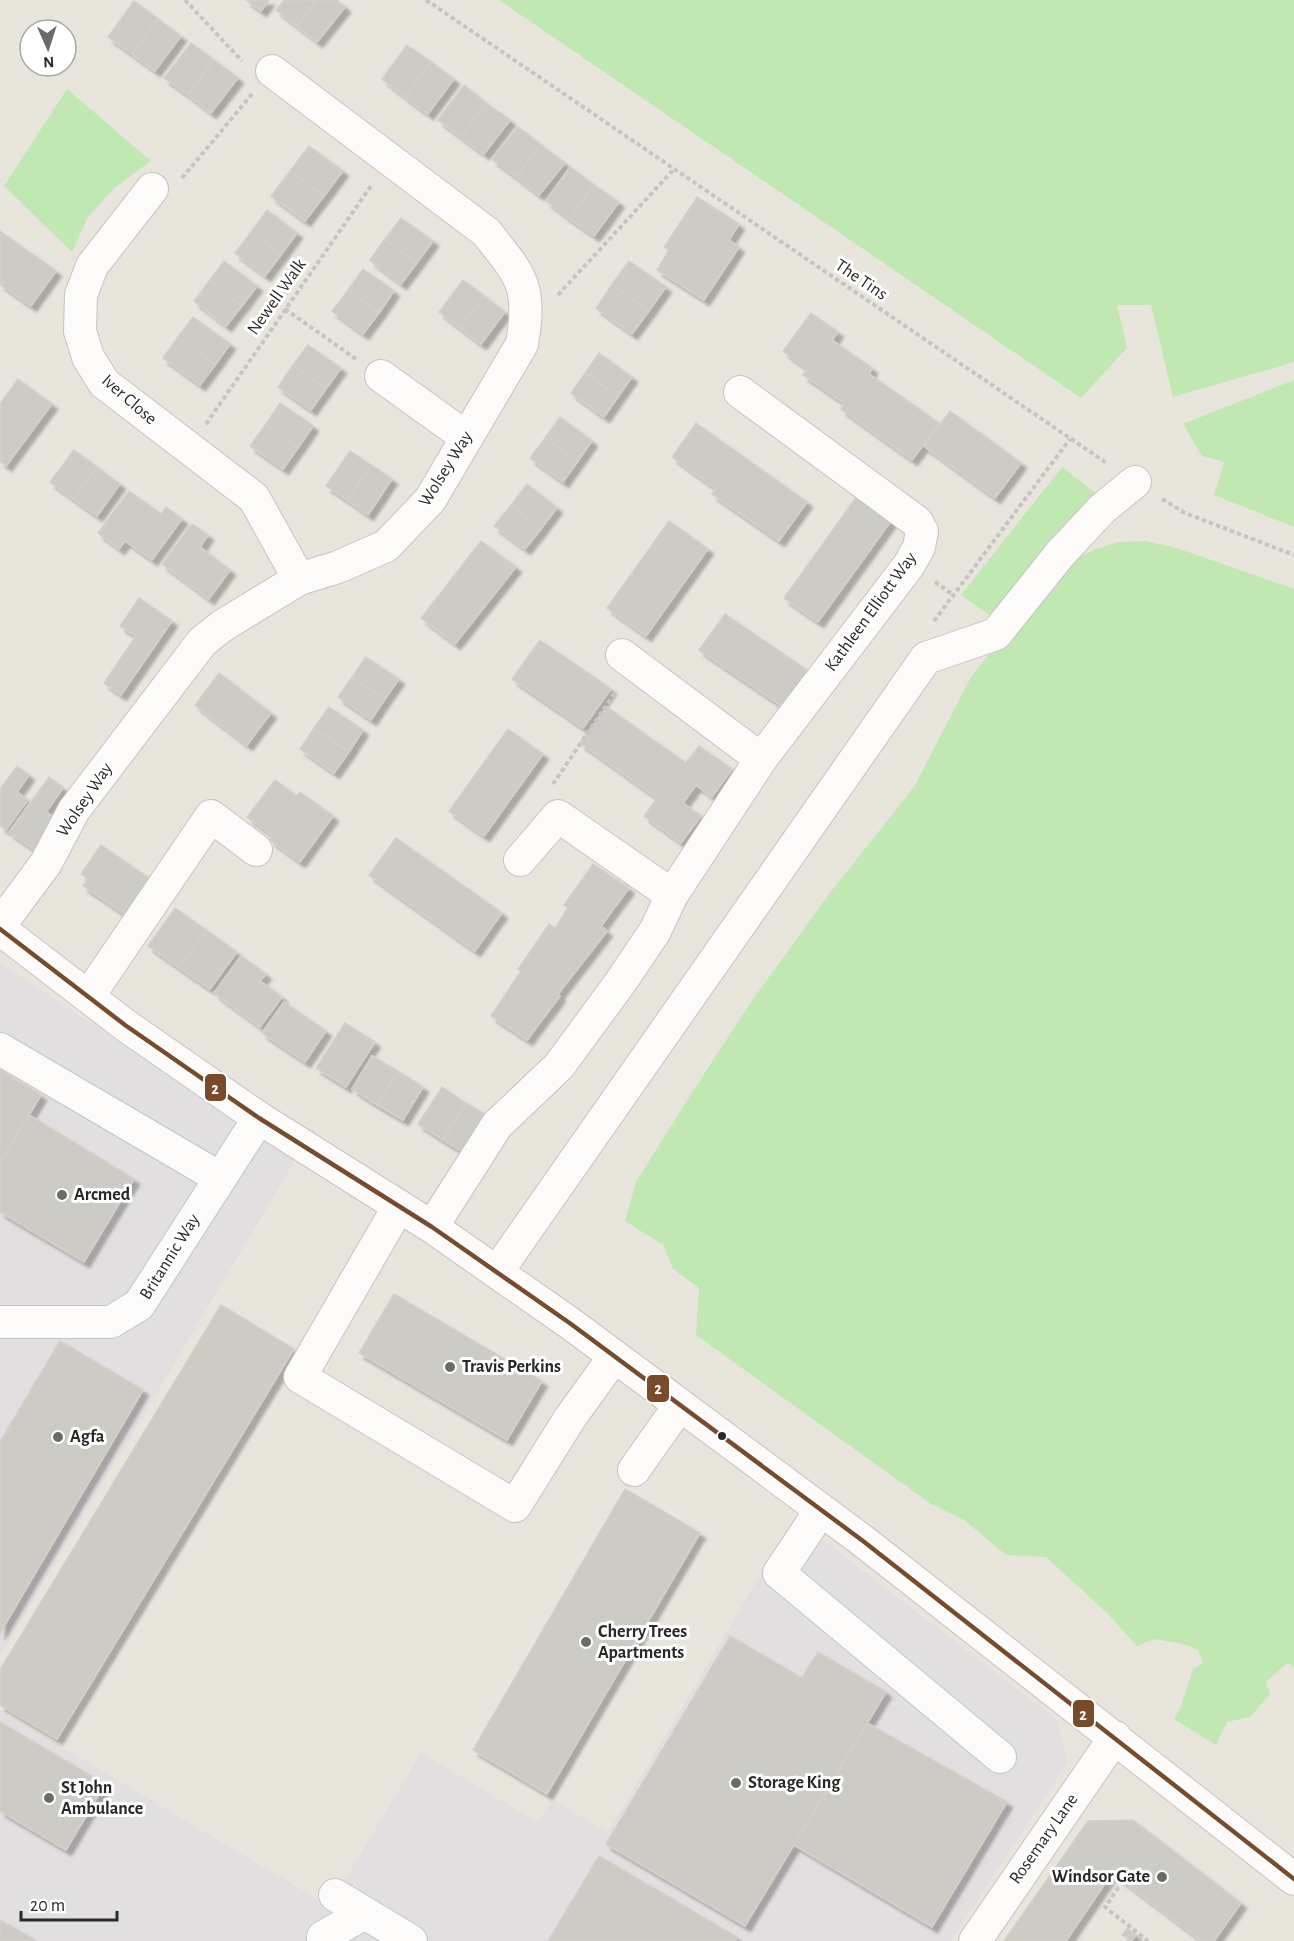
<svg xmlns="http://www.w3.org/2000/svg" width="1294" height="1941" font-family="'Alegreya Sans',sans-serif">
	<defs>
		<filter id="shadow"><feDropShadow dx="5.5" dy="5.5" stdDeviation="1.5" flood-color="#0004"/></filter>
	</defs>
	<rect width="100%" height="100%" fill="#e8e5dd"/>
	<path fill="#e2dfe1" d="M0 963 296 1159 0 1656Z
		M794 1518 1056 1719 1068 1762 951 1941H0V1710L329 1906 421 1753 538 1822 552 1800 608 1832Z"/>
	<path fill="#c1e8b2" d="M499 0H1294V362L1173 397 1151 305H1117L1127 348 1081 398Z
		M67 89 151 161 113 189 88 217 72 252 4 186Z
		M1294 380V527L1214 495 1224 462 1202 456 1183 424Z
		M1062 467 1098 495 995 619 961 595Z
		M1146 541 1177 548 1294 589V1667L1287 1663 1266 1682 1270 1694 1250 1717 1227 1722 1216 1745 1174 1719 1181 1706 1193 1669 1203 1663 1198 1650 1183 1644 1154 1639 1137 1646 1107 1613 1046 1557 1006 1555 964 1520 931 1504 696 1335 699 1288 673 1269 663 1245 625 1221 636 1182 693 1091 751 1002 829 894 914 787 970 679 1027 603 1064 564 1096 549 1118 542Z"/>
	<path fill="#cdcbc5" stroke="#d3d0c9" stroke-width="1.5" filter="url(#shadow)" d="M246 0H269L261 11Z
		M284 0H317L297 26 276 10Z
		M317 0H337L345 7 317 42 297 26Z
		M134 1 158 19 132 54 108 37Z
		M158 19 181 36 155 71 132 54Z
		M191 43 214 60 188 95 164 78Z
		M407 45 431 62 405 97 382 79Z
		M214 60 238 78 211 113 188 95Z
		M431 62 454 79 428 114 405 97Z
		M464 85 486 103 461 137 438 120Z
		M486 103 510 120 484 154 461 137Z
		M518 127 541 145 516 177 492 159Z
		M541 145 565 163 539 195 516 177Z
		M309 146 343 171 324 196 290 171Z
		M570 167 594 185 570 219 546 201Z
		M290 171 324 196 305 221 271 196Z
		M594 185 619 202 594 236 570 219Z
		M697 197 739 224 729 240 739 247 704 300 657 270 669 250 664 247Z
		M267 210 297 233 281 255 251 232Z
		M401 218 433 241 417 263 385 239Z
		M0 231 56 271 31 306 0 284Z
		M251 232 281 255 265 276 235 253Z
		M385 239 417 263 401 284 370 260Z
		M224 261 257 286 242 306 209 281Z
		M629 261 666 287 649 311 612 284Z
		M363 269 394 291 379 313 348 290Z
		M463 280 484 296 460 328 439 312Z
		M209 281 242 306 226 326 194 301Z
		M612 284 649 311 632 334 596 308Z
		M348 290 379 313 363 334 332 311Z
		M484 296 505 312 481 344 460 328Z
		M811 313 838 332 832 340 872 368 869 374 939 423 912 460 841 409 845 404 803 375 807 369 783 351Z
		M193 317 230 344 215 365 178 337Z
		M178 337 215 365 200 385 163 358Z
		M308 345 341 368 326 389 293 365Z
		M599 353 632 377 618 397 585 373Z
		M293 365 326 389 311 410 278 387Z
		M585 373 618 397 604 417 571 393Z
		M18 379 52 404 6 466 0 461V404Z
		M280 403 313 426 298 448 265 425Z
		M950 411 1021 463 995 498 924 446Z
		M560 417 592 441 578 461 545 438Z
		M696 423 807 502 779 541 712 494 716 489 672 457Z
		M265 425 298 448 283 469 250 446Z
		M545 438 578 461 563 482 530 458Z
		M74 450 97 467 73 499 50 482Z
		M350 451 371 465 347 500 326 486Z
		M371 465 392 479 368 515 347 500Z
		M97 467 120 484 97 516 73 499Z
		M527 484 557 508 541 529 511 505Z
		M129 491 161 514 166 507 182 519 152 560 125 541 119 549 98 533Z
		M857 496 891 521 818 622 784 598Z
		M511 505 541 529 525 549 494 526Z
		M669 521 708 549 646 636 607 608Z
		M192 524 208 535 200 547 230 570 209 599 162 564Z
		M481 541 516 567 455 644 421 618Z
		M139 598 172 621 121 695 104 683 136 636 120 626Z
		M725 614 814 675 789 711 699 650Z
		M540 640 611 689 583 728 512 679Z
		M366 657 399 679 385 699 352 677Z
		M219 673 271 713 247 745 195 705Z
		M352 677 385 699 371 720 338 697Z
		M329 707 363 730 349 752 314 728Z
		M607 707 686 763 699 746 732 769 712 797 696 785 683 803 701 816 681 843 644 816 657 798 580 743Z
		M314 728 349 752 334 773 300 749Z
		M508 729 543 754 484 836 449 811Z
		M17 766 29 775 17 792 28 800 6 830 0 825V789Z
		M49 777 63 788 46 812 55 818 33 849 9 832Z
		M275 780 297 796 300 792 333 816 300 862 270 840 273 836 247 817Z
		M396 838 502 913 475 951 369 875Z
		M101 845 156 883 126 915 83 886 88 879 81 874Z
		M593 864 629 888 601 926 607 931 558 994 560 996 527 1040 491 1016 521 971 518 969 549 924 555 928 568 908 564 905Z
		M175 908 206 930 179 968 148 946Z
		M206 930 237 952 210 989 179 968Z
		M241 956 266 974 260 981 282 997 260 1027 214 993Z
		M284 1002 326 1031 305 1062 262 1033Z
		M345 1023 375 1042 346 1087 316 1068Z
		M372 1056 398 1071 377 1105 352 1089Z
		M0 1070 41 1095 0 1163Z
		M398 1071 423 1087 403 1120 377 1105Z
		M442 1087 466 1103 443 1140 418 1124Z
		M466 1103 491 1118 468 1155 443 1140Z
		M29 1115 134 1179 84 1262 0 1212V1163Z
		M394 1294 542 1381 507 1440 359 1353Z
		M221 1305 294 1349 57 1739 0 1705V1670Z
		M60 1341 143 1390 0 1633V1442Z
		M625 1489 700 1533 547 1794 473 1750Z
		M730 1636 802 1678 818 1652 886 1692 745 1926 606 1844Z
		M0 1722 105 1784 66 1850 0 1811Z
		M867 1723 1007 1802 932 1927 794 1845Z
		M1133 1820 1241 1903 1214 1941H1202L1112 1873 1066 1941H1004L1088 1821Z
		M599 1856 737 1937 735 1941H548Z
		M0 1920 34 1939 33 1941H0Z
		M1127 1928 1136 1935 1131 1941 1122 1935Z"/>
	<g fill="none" stroke-linecap="round" stroke-linejoin="round">
		<g stroke="#c5c4c4" stroke-width="34">
			<path id="minor" d="M152 189 92 266 81 295 80 331 88 357 104 383 254 498 299 579
				M381 376 466 437
				M622 655 761 759
				M520 860 558 816 672 895
				M0 925 46 863 74 810 202 642 222 626 299 579 338 567 386 546 430 500 522 344C532 285 521 276 486 232L272 71
				M0 929 125 1025 259 1118 432 1227 571 1324 863 1541 1294 1879
				M88 997 211 816 256 850
				M0 1049 220 1178
				M399 1206 300 1377 515 1506 570 1418 614 1357
				M432 1227 497 1125 559 1066 620 983 655 931 672 895 761 759 909 565 919 547 922 531 917 522 740 392
				M497 1272 926 658 996 634 1060 554 1102 509 1135 482
				M0 1322H111L139 1305 259 1118
				M634 1470 680 1405
				M821 1510 779 1573 1000 1757
				M335 1895 411 1941
				M323 1937 365 1913
				M975 1941 1115 1737"/>
		</g>
		<path stroke="#c6c5c4" stroke-width="4" stroke-dasharray="4.5 3" stroke-linecap="butt" d="M185 0 242 61
			M426 0 1108 464
			M182 178 252 94
			M558 295 674 169
			M285 309 356 359
			M206 424 371 186
			M1162 499 1185 513 1294 555
			M935 582 952 594
			M934 621 1070 439
			M553 784 616 691
			M1123 1881 1105 1907 1148 1941"/>
		<use href="#minor" stroke="#fcfbfa" stroke-width="32"/>
		<g stroke="#fff" stroke-width="9">
			<path id="bus-1" d="M0 929 125 1025 259 1118 432 1227 571 1324 863 1541 1294 1879"/>
		</g>
		<use href="#bus-1" stroke="#7a4b2a" stroke-width="4.5"/>
	</g>
	<g fill="#6c6b68" stroke="#fff" stroke-width="2">
		<circle cx="62" cy="1195" r="6"/>
		<circle cx="450" cy="1367" r="6"/>
		<circle cx="58" cy="1437" r="6"/>
		<circle cx="586" cy="1642" r="6"/>
		<circle cx="736" cy="1783" r="6"/>
		<circle cx="49" cy="1798" r="6"/>
		<circle cx="1162" cy="1877" r="6"/>
	</g>
	<circle fill="#292929" stroke="#fff" stroke-width="2" cx="722" cy="1436" r="5"/>
	<g text-anchor="middle" dominant-baseline="central" stroke-width="6" stroke-linejoin="round" paint-order="stroke">
		<g font-size="18" fill="#292929" stroke="#fff">
			<text transform="translate(861 280) rotate(34)">The Tins</text>
			<text transform="translate(277 297) rotate(-55)">Newell Walk</text>
			<text transform="translate(129 400) rotate(41)">Iver Close</text>
			<text transform="translate(446 469) rotate(-58)">Wolsey Way</text>
			<text transform="translate(871 612) rotate(-54)">Kathleen Elliott Way</text>
			<text transform="translate(85 800) rotate(-56)">Wolsey Way</text>
			<text transform="translate(170 1257) rotate(-58)">Britannic Way</text>
			<text transform="translate(1044 1839) rotate(-55)">Rosemary Lane</text>
		</g>
		<g font-size="18" font-weight="bold" fill="#292929" stroke="#fff" text-anchor="start">
			<text x="74" y="1195">Arcmed</text>
			<text x="462" y="1367">Travis Perkins</text>
			<text x="70" y="1437">Agfa</text>
			<text x="598" y="1632">Cherry Trees<tspan x="598" dy="21">Apartments</tspan></text>
			<text x="748" y="1783">Storage King</text>
			<text x="61" y="1788">St John<tspan x="61" dy="21">Ambulance</tspan></text>
			<text x="1150" y="1877" text-anchor="end">Windsor Gate</text>
		</g>
	</g>
	<g stroke="#fff" stroke-width="2">
		<rect x="204" y="1073" width="23" height="29" rx="6" fill="#7a4b2a"/>
		<rect x="646" y="1374" width="24" height="29" rx="6" fill="#7a4b2a"/>
		<rect x="1072" y="1699" width="23" height="29" rx="6" fill="#7a4b2a"/>
	</g>
	<g font-size="16" text-anchor="middle" font-weight="bold" fill="#fff">
		<text x="215" y="1094">2</text>
		<text x="658" y="1394">2</text>
		<text x="1083" y="1720">2</text>
	</g>
	<g transform="translate(48 48) rotate(177)"><circle r="28" fill="#ffffff" stroke="#a9a9a9" stroke-width="1.5"/>
	<path d="M0-4.5L10 22L0 15L-10 22Z" fill="#6c6b68"/>
	<text y="-9" font-size="16" font-weight="bold" text-anchor="middle" fill="#292929">N</text>
	</g>
	<path d="M21 1911v9h96v-9" fill="none" stroke="#292929" stroke-width="3"/>
	<text x="30" y="1911" font-size="18" fill="#292929" stroke="#ffffff" stroke-width="4.5" paint-order="stroke">20 m</text>
</svg>
